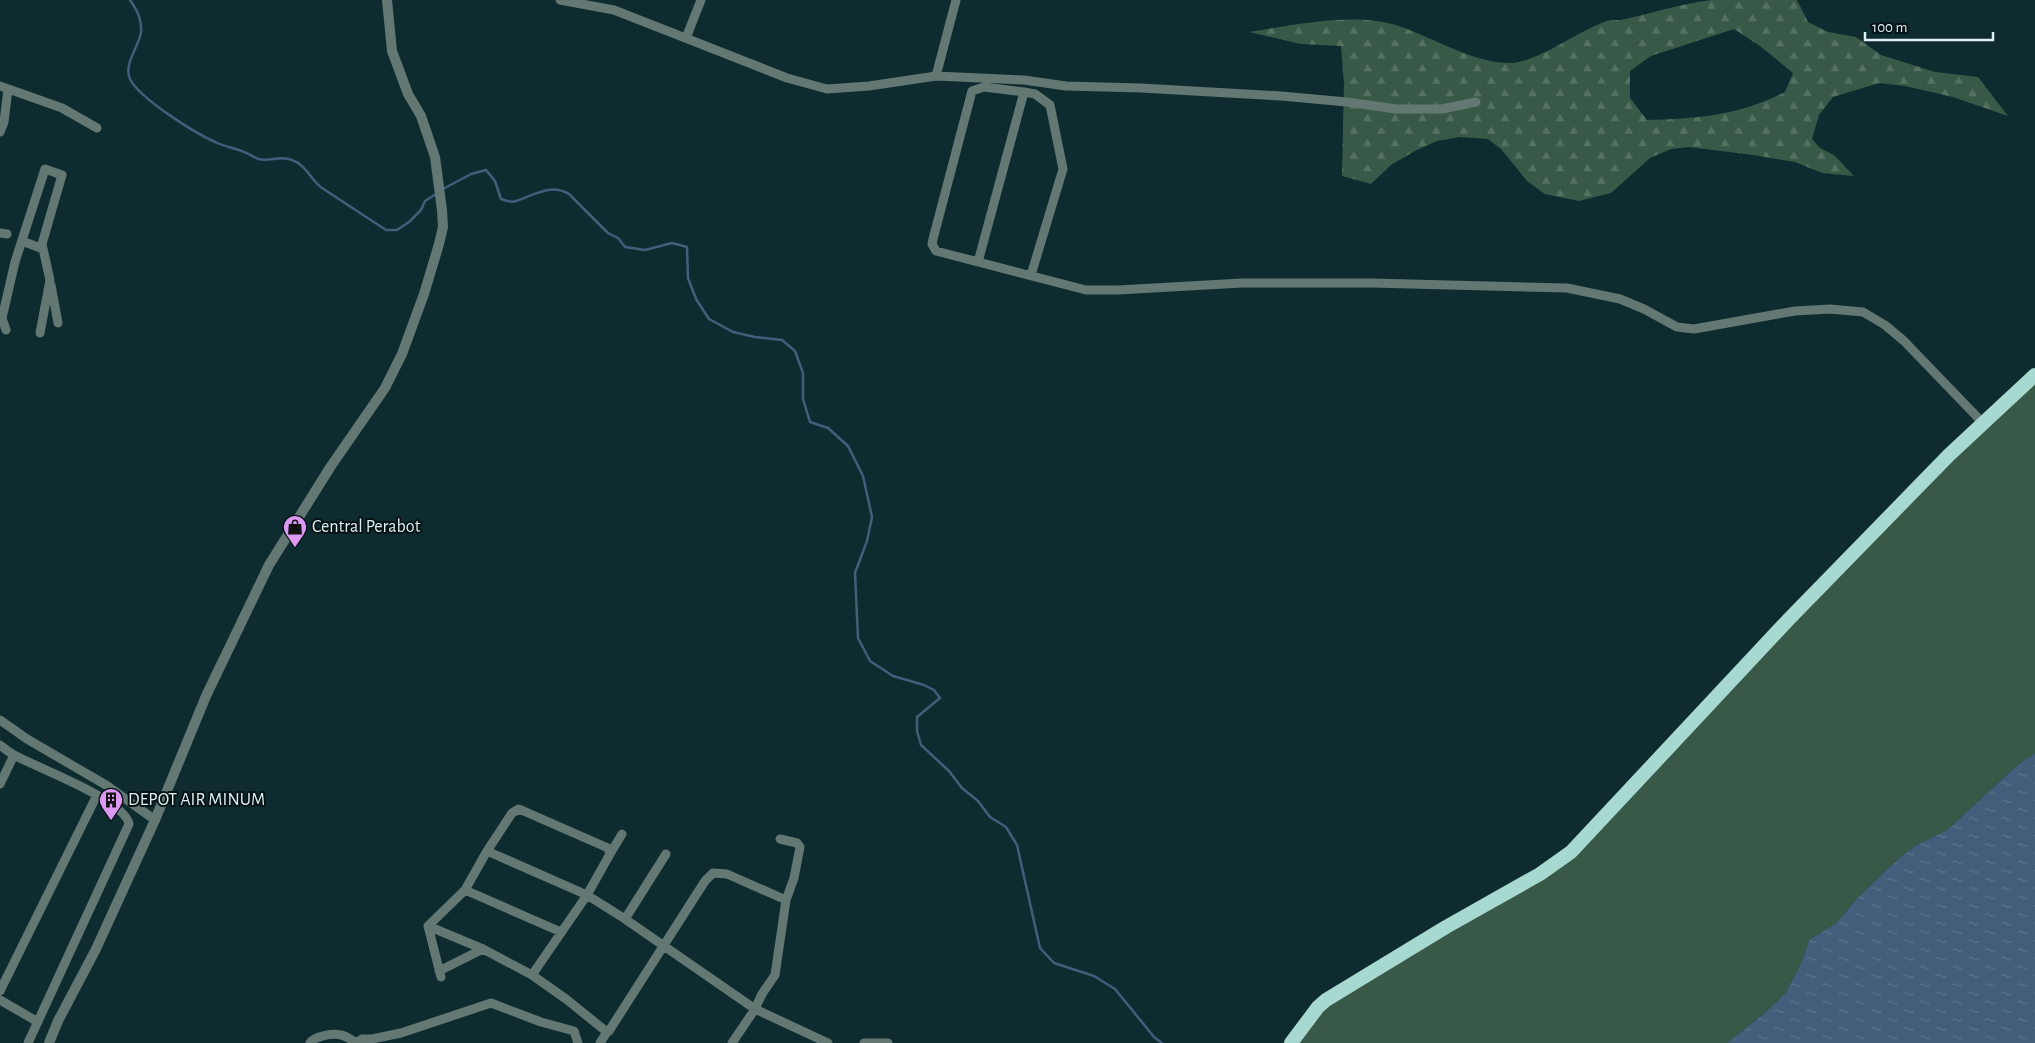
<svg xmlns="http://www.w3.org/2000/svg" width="2035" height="1043" font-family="'Alegreya Sans',sans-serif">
	<defs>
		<pattern id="forest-firs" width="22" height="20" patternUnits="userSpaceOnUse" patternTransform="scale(1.25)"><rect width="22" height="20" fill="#385947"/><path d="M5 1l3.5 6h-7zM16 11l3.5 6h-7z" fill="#547162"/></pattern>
		<pattern id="water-ripples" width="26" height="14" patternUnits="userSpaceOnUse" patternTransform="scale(1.25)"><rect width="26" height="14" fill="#425e7a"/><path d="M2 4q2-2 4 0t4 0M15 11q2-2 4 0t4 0" fill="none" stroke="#5d758d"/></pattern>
	</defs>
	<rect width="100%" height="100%" fill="#0e2c30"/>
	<path fill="#385947" d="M2035 381V753L2014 768 1947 830 1915 846 1899 858 1858 897 1836 923 1809 940 1801 963 1786 992 1767 1011 1727 1043H1298L1323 1004 1562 865 1720 699 1949 463Z"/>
	<path fill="url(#forest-firs)" fill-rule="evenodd" d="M1711 0H1797L1808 22 1828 32 1856 37 1881 55 1935 72 1978 77 2008 116 1953 97 1905 86 1879 83 1833 97 1819 115 1812 139 1820 148 1834 155 1854 176 1822 173 1795 162 1753 155 1689 147 1671 149 1650 158 1611 193 1579 201 1545 194 1527 181 1501 149 1488 139 1460 137 1437 141 1415 151 1391 165 1371 184 1342 176 1344 84 1341 46 1301 44 1249 32C1293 25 1352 12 1396 25 1430 36 1471 62 1507 63 1536 64 1576 32 1604 22 1611 19 1619 21 1626 19 1656 12 1680 4 1711 0ZM1734 29 1760 46 1793 73 1785 92C1740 115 1697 119 1647 120L1630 98V71L1651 56Z"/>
	<path fill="url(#water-ripples)" d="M2035 753V1043H1727L1767 1011 1786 992 1801 963 1809 940 1836 923 1858 897 1899 858 1915 846 1947 830 2014 768Z"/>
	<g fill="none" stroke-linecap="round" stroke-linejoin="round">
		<path stroke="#425e7a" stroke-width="2.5" d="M130 0C137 10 142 19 141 32 140 45 123 64 130 79 140 99 195 133 215 142 225 147 235 148 244 152 249 154 254 157 258 159 270 162 281 155 292 160 306 165 311 180 322 188L386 230H397L409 222 421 210 425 201 436 194
			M443 189 471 174 486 170 495 181 501 199C506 201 511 203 516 201 534 195 551 183 569 194L608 233 618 238 625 247 645 250 672 243 687 247 688 278 696 299 709 319 733 332 755 337 782 340 795 351 803 373V399L810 422 828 428 848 446 863 476 872 517 867 541 855 573 858 638 870 661 893 676 924 685 934 690 940 698 917 717V731L921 745 949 771 962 788 978 801 990 817 1006 827 1017 845 1040 948 1054 963 1094 976 1115 989 1154 1037 1162 1043"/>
		<path stroke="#637873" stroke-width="9" d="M560 0 614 10 787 78 827 89 869 86 936 76 1024 80 1066 86 1141 88 1281 96 1347 102 1396 109H1442L1476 102
			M686 38 701 0
			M936 76 956 0
			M0 86 62 108 97 128
			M1024 92 984 87 972 91 933 239 932 244 936 251 1086 290H1118L1242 283H1372L1567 288 1620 299 1644 309 1677 327 1694 329 1795 311 1830 309 1863 312 1885 325 1904 341 1983 423
			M0 132 4 122 8 89
			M0 233 7 234
			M22 241 43 249
			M978 262 1024 92 1035 94 1050 105 1063 169 1031 275
			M51 285 58 323
			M6 330 2 318 15 262 45 169 62 175 42 244 50 280 40 333
			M0 720 27 739 106 785 155 820
			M0 745C5 749 10 753 16 756 38 768 125 800 129 824L28 1043
			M0 784 14 755
			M780 839 797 843 800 847 794 878 786 900 775 975 762 994 755 1009 625 919 587 895 487 851 512 813 519 809 608 848 610 854 587 895 532 975 566 999 607 1032 609 1031 705 881 713 873 727 874 786 900
			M487 851 465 890 561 932
			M610 854 622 834
			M625 919 666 854
			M428 926 483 949 532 975
			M439 971 483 949
			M441 977 428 926 465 890
			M0 991 97 795
			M0 1000 38 1022
			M310 1043C314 1036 333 1033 341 1035 346 1036 352 1040 356 1043
			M356 1043 362 1039H372L401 1033 491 1003 541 1022 574 1031 578 1043
			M600 1043 607 1032
			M732 1043 755 1009 828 1043
			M864 1043H888"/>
		<path stroke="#637873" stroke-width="10" d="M49 1043 58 1021 96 949 155 820 206 696 269 565 331 466 385 388 402 354 424 294 439 244 443 227 442 210 435 157 421 116 408 94 392 51 387 0"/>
		<path stroke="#a8d9d0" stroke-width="14" d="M1291 1043 1318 1007 1326 1000 1446 927 1540 874 1571 852 1789 619 1949 455 2035 375"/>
	</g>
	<defs>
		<g id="shop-pin" transform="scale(1.25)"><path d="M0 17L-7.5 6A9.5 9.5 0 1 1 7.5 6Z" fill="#dc99f4" stroke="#061214"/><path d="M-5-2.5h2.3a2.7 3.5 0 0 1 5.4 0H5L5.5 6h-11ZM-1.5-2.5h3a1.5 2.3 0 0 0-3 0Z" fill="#111"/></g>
		<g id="building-pin" transform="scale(1.25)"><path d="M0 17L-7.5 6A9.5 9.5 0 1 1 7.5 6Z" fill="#dc99f4" stroke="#061214"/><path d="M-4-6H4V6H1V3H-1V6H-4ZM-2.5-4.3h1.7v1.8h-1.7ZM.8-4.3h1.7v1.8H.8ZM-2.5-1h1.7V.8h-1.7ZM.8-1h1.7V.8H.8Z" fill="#111"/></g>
	</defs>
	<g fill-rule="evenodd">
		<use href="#shop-pin" x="295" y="527"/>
		<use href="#building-pin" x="111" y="800"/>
	</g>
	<g text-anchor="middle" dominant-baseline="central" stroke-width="4" stroke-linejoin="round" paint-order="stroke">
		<g font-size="18" fill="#deeff1" stroke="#061214" text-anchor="start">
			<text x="312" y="527">Central Perabot</text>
			<text x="128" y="800">DEPOT AIR MINUM</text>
		</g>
	</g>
	<path d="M1865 32v8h128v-8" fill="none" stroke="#deeff1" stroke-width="2.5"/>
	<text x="1872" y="32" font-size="15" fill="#deeff1" stroke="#061214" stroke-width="4" paint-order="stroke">100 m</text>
</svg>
